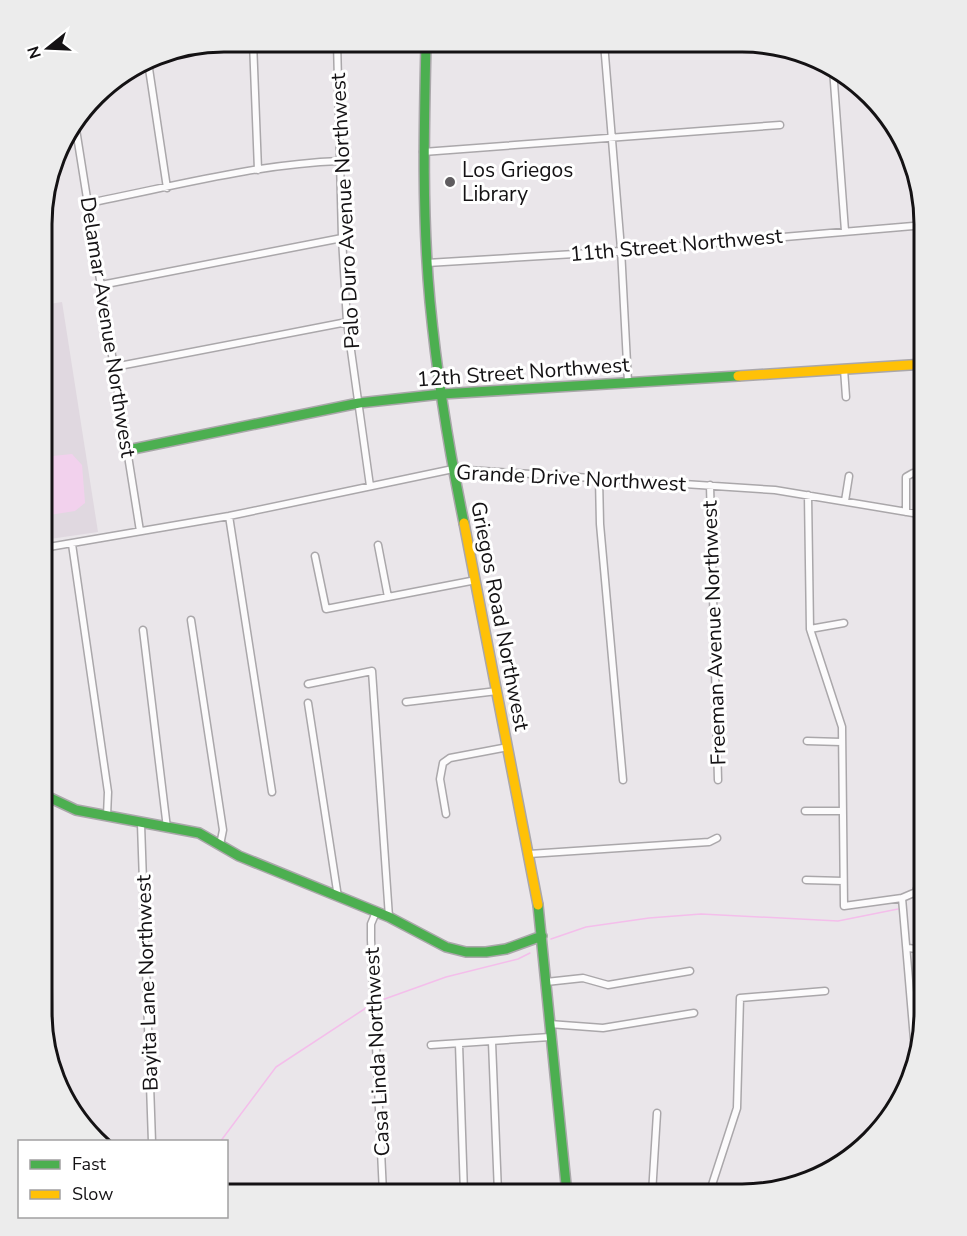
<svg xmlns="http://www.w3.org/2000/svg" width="967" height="1236" font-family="'Nunito Sans',sans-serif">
	<rect width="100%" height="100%" fill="#eae6ea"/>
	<path fill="#e0d8e0" d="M62 302 98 532 43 540V305Z"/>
	<path fill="#f2d1ed" d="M72 454 82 465 85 503 75 511 43 516V457Z"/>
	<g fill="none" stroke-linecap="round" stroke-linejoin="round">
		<path stroke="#f4beeb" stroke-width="1.5" d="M914 908 925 904
			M551 939 586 927 649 918 701 914 838 921 898 909
			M379 1001 446 977 518 959 530 953
			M220 1142 276 1067 372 1004"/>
		<g stroke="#aaa7aa" stroke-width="9">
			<path id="street" d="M253 42 258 170
				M337 42 342 238 347 322 370 486
				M604 43 621 249 628 382
				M148 62 167 188
				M833 69 845 231
				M75 123 140 531
				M423 152 780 125
				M88 203C171 187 255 164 340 161
				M427 263 608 252 925 225
				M101 285 342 238
				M114 367 347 322
				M844 369 846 397
				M599 478 600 524 623 780
				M710 485 718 780
				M808 495 810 629 842 727 844 906 902 898
				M845 501 849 476
				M906 512V477L913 473 925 472
				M229 516 272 792
				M72 544 108 792 107 816
				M378 545 388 597
				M43 548 229 516 453 469 775 490 925 515
				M315 556 326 609 476 580
				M191 620 223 830 220 845
				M810 629 844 623
				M143 630 167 828
				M308 684 372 671 389 917
				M406 702 497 691
				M308 703 338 897
				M807 741 841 742
				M805 811H841
				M446 814 440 779 443 763 450 758 508 747
				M141 824 152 1142
				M529 854 709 842 717 838
				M806 880 843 881
				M376 912 371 924V940L383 1193
				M42 918 47 928 50 1047
				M908 948 925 950
				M546 982 583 978 608 985 690 971
				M549 1024 603 1028 694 1013
				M492 1042 498 1193
				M459 1044 464 1193
				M431 1045 550 1037
				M915 1051 902 898 916 892 919 882 923 515
				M652 1194 657 1113
				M709 1194 737 1108 740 998 825 991"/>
		</g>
		<g stroke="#aaa7aa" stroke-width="12">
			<path id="fast" d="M426 43C424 129 422 216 430 302 437 376 449 450 464 523
				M128 450 359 403 442 394 738 376
				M42 794 76 810 199 833 239 856 389 917 446 947 466 952H486L506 949 542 936
				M538 905 567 1194"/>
		</g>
		<g stroke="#aaa7aa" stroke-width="12">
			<path id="slow" d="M738 376 925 364
				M464 523 538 905"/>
		</g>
		<use href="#street" stroke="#fcfbfc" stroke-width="6"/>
		<use href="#fast" stroke="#4caf50" stroke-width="9"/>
		<use href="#slow" stroke="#ffc107" stroke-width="9"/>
	</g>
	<circle fill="#5f5c5f" stroke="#fff" stroke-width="2" cx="450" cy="182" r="6"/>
	<g text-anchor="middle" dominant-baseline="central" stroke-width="6" stroke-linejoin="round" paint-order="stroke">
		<g font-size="21" fill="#141214" stroke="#fff" text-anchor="start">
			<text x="462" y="170">Los Griegos<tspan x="462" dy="24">Library</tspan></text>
		</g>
		<g font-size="21" fill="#141214" stroke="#fff">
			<text transform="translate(345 211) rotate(-93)">Palo Duro Avenue Northwest</text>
			<text transform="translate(676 245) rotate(-5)">11th Street Northwest</text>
			<text transform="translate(108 327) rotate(81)">Delamar Avenue Northwest</text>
			<text transform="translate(523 372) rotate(-4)">12th Street Northwest</text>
			<text transform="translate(571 478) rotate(3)">Grande Drive Northwest</text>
			<text transform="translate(500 616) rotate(79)">Griegos Road Northwest</text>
			<text transform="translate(714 633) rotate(-92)">Freeman Avenue Northwest</text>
			<text transform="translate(147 983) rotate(-92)">Bayita Lane Northwest</text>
			<text transform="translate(377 1052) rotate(-93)">Casa Linda Northwest</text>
		</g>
	</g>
	<path d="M0 0H967V1236H0ZM224 52H742A172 172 0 0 1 914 224V1012A172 172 0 0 1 742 1184H224A172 172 0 0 1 52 1012V224A172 172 0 0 1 224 52Z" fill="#ececec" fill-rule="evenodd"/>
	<path fill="none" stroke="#141214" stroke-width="3" d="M224 52H742A172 172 0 0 1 914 224V1012A172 172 0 0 1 742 1184H224A172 172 0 0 1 52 1012V224A172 172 0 0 1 224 52Z"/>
	<rect x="18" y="1140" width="210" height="78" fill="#ffffff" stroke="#a1a0a1" stroke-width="1.5"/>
	<rect x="30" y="1160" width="30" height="9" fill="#4caf50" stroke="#a1a0a1" stroke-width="1.5"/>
	<text x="72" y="1170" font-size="18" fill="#141214">Fast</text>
	<rect x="30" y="1190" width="30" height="9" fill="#ffc107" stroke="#a1a0a1" stroke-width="1.5"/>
	<text x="72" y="1200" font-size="18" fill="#141214">Slow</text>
	<g transform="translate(48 48) rotate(252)" stroke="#ffffff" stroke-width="4.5" paint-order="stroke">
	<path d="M0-4.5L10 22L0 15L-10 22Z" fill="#141214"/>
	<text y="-9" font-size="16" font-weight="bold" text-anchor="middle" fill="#141214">N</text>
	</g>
</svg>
